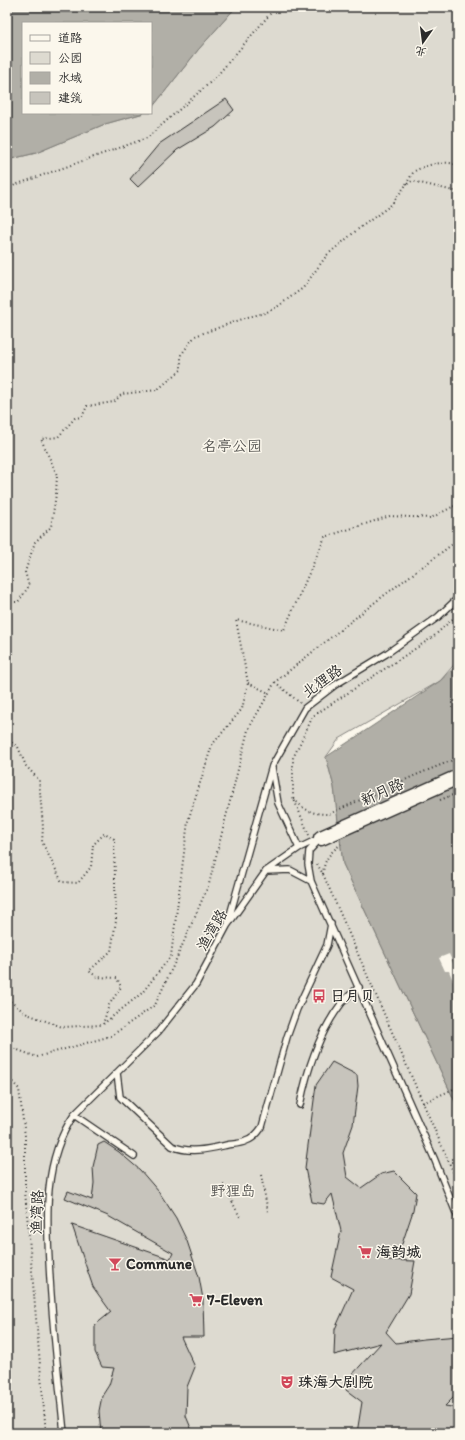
<svg xmlns="http://www.w3.org/2000/svg" width="465" height="1440" font-family="Itim,'LXGW WenKai TC',sans-serif">
	<rect width="100%" height="100%" fill="#fbf7ec"/>
	<filter id="ink" filterUnits="userSpaceOnUse"><feTurbulence type="fractalNoise" baseFrequency=".025" numOctaves="2"/><feDisplacementMap in="SourceGraphic" scale="8" xChannelSelector="R" yChannelSelector="G"/><feConvolveMatrix kernelMatrix="1 2 1 2 8 2 1 2 1" color-interpolation-filters="sRGB"/></filter>
	<g filter="url(#ink)">
		<path fill="#dddad0" stroke="#84827e" d="M236 7H458V660L440 681 339 739 326 757 334 787 343 864 458 1108V1433H8L7 1417V160L36 153 105 124 144 113H151V109L198 50Z"/>
		<path fill="#b1afa7" stroke="#7b7a75" d="M7 7H236L198 50 151 109V23H23V113H144L105 124 36 153 7 160Z
			M458 664V1108L343 864 334 787 326 757 440 681Z"/>
		<path fill="#fbf7ec" d="M449 954 458 975V992L449 971H445L439 958Z"/>
		<path fill="#c7c4bc" stroke="#2b2b2b" d="M226 99 234 110 215 127 177 150 138 187 130 179 159 144Z
			M332 1062 357 1075 358 1086 353 1125 343 1153 347 1177 361 1188 381 1174 394 1171 416 1193 413 1211 402 1244 384 1260 415 1261 409 1294 386 1332 396 1343 424 1339 458 1336V1393L445 1406 458 1408V1433H357L362 1402 346 1390 350 1377 381 1343 334 1355 335 1329 353 1289 331 1277 341 1231 332 1194 324 1204 312 1202 305 1168 316 1085Z
			M104 1142 119 1152 140 1170 159 1192 176 1218 187 1241 199 1277 203 1299 204 1337H181L195 1367 187 1387 186 1416 193 1433H101L99 1411 102 1396 109 1385 114 1368 102 1367 95 1352V1325L111 1312 93 1287 72 1225 170 1259 173 1253 108 1216 65 1198 68 1191 92 1200 94 1183 93 1167 98 1145Z"/>
		<g fill="none" stroke-linecap="round" stroke-linejoin="round">
			<g stroke="#2b2b2b" stroke-width="8">
				<path id="service" d="M272 768 278 803 299 848
					M320 839 309 851 308 864 311 881 434 1158 458 1218
					M266 871 290 870 311 881
					M228 922 272 766 305 708 335 685 386 654 438 617 458 598
					M117 1073 120 1097 172 1146C190 1154 209 1149 227 1145 233 1144 240 1144 246 1141 253 1139 258 1133 262 1127L287 1037 297 1009 327 945 331 924
					M300 1105C307 1070 319 1033 341 1004 346 998 353 992 359 987
					M74 1115 134 1156
					M64 1433C59 1382 53 1331 50 1279 47 1224 41 1163 74 1115L158 1032 196 984 227 926 266 871 299 848 320 838"/>
			</g>
			<g stroke="#2b2b2b" stroke-width="17">
				<path id="tertiary" d="M321 838 458 777"/>
			</g>
			<path stroke="#2b2b2b" stroke-width="2" stroke-dasharray="1 3" stroke-linecap="butt" d="M406 184C409 180 412 173 415 171 424 165 449 159 458 166
				M7 190 15 185 147 138 214 79 276 7
				M454 506 458 511
				M7 602H18L29 586 25 572 35 542 51 527 56 494 57 475 41 439 58 437 75 418 82 417 87 406 114 402 122 394 157 390 181 370V355L195 336 248 317 265 313 277 307 303 288 327 255 357 230 391 205 406 185 412 181 458 192
				M275 682 300 703
				M248 683 269 693
				M7 736 11 742 18 747 26 766 39 780 43 827 42 842 62 882 78 883 91 867 93 845 105 833 114 839 116 921 111 951 89 971 97 977 117 978 121 987 109 1005 103 1024
				M294 799C305 811 312 814 329 814L416 775 458 758
				M440 800 458 793
				M309 835 293 797V758L313 716 433 637 458 614
				M317 864 323 874 458 1183
				M323 874C324 859 330 853 341 844
				M7 999 27 1014 62 1027 102 1025 142 993 171 956 188 821 212 745 242 709 248 683 236 620 284 630 325 537 390 516 431 518 458 504
				M7 1046 37 1057 111 1036 155 1005 175 962 209 884 248 730 275 682 374 603 458 540
				M7 1076 19 1089 25 1136V1191L46 1433
				M423 1103 458 1087
				M261 1175 268 1212
				M223 1184 241 1219"/>
			<use href="#service" stroke="#fbf7ec" stroke-width="5.5"/>
			<use href="#tertiary" stroke="#fbf7ec" stroke-width="14"/>
		</g>
	</g>
	<defs>
		<g id="bus-bare" transform="scale(1.08)"><path d="M-5-6H5V4H4V6H2V4H-2V6H-4V4H-5ZM-3.5-4V0h7V-4ZM-3.5 1.2v1.5H-2V1.2ZM2 1.2v1.5H3.5V1.2Z" fill="#d1495b" stroke="#fbf7ec" stroke-width="2.5" paint-order="stroke"/></g>
		<g id="supermarket-bare" transform="scale(1.08)"><path d="M-6-5.5h2.5l.6 2H6L4.5 2H-2.5L-4.4-4H-6ZM-1.5 3.2a1.3 1.3 0 1 0 .1 0ZM3 3.2a1.3 1.3 0 1 0 .1 0Z" fill="#d1495b" stroke="#fbf7ec" stroke-width="2.5" paint-order="stroke"/></g>
		<g id="bar-bare" transform="scale(1.08)"><path d="M-6-5H6L.8 .8V4.5H3.5V6h-7V4.5H-.8V.8Z" fill="#d1495b" stroke="#fbf7ec" stroke-width="2.5" paint-order="stroke"/></g>
		<g id="theatre-bare" transform="scale(1.08)"><path d="M-5-5.5Q0-4 5-5.5V0Q5 5 0 6Q-5 5-5 0ZM-3.3-2.5H-1v1.5H-3.3ZM1-2.5H3.3v1.5H1ZM-2.8 1Q0 5.5 2.8 1Z" fill="#d1495b" stroke="#fbf7ec" stroke-width="2.5" paint-order="stroke"/></g>
	</defs>
	<g fill-rule="evenodd">
		<use href="#bus-bare" x="319" y="996"/>
		<use href="#supermarket-bare" x="365" y="1252"/>
		<use href="#bar-bare" x="115" y="1264"/>
		<use href="#supermarket-bare" x="196" y="1300"/>
		<use href="#theatre-bare" x="287" y="1382"/>
	</g>
	<g text-anchor="middle" dominant-baseline="central" stroke-width="3" stroke-linejoin="round" paint-order="stroke">
		<g font-size="15" fill="#585754" stroke="#fbf7ec">
			<text x="232" y="446">名亭公园</text>
			<text x="233" y="1191">野狸岛</text>
		</g>
		<g font-size="15" fill="#2b2b2b" stroke="#fbf7ec">
			<text transform="translate(322 681) rotate(-35)">北狸路</text>
			<text transform="translate(382 792) rotate(-24)">新月路</text>
			<text transform="translate(212 930) rotate(-60)">渔湾路</text>
			<text transform="translate(37 1212) rotate(-88)">渔湾路</text>
		</g>
		<g font-size="15" font-weight="bold" fill="#2b2b2b" stroke="#fbf7ec" text-anchor="start">
			<text x="330" y="996">日月贝</text>
			<text x="376" y="1252">海韵城</text>
			<text x="126" y="1264">Commune</text>
			<text x="207" y="1300">7-Eleven</text>
			<text x="298" y="1382">珠海大剧院</text>
		</g>
	</g>
	<rect width="465" height="1440" fill="none" stroke="#fbf7ec" stroke-width="24"/>
	<rect x="12" y="12" width="441" height="1416" fill="none" stroke="#2b2b2b" stroke-width="1.5" filter="url(#ink)"/>
	<rect x="22" y="22" width="130" height="92" fill="#fbf7ec" stroke="#a8a59f"/>
	<rect x="30" y="35" width="20" height="6" fill="#fbf7ec" stroke="#a8a59f"/>
	<text x="58" y="42" font-size="12" fill="#2b2b2b">道路</text>
	<rect x="30" y="52" width="20" height="12" fill="#dddad0" stroke="#a8a59f"/>
	<text x="58" y="62" font-size="12" fill="#2b2b2b">公园</text>
	<rect x="30" y="72" width="20" height="12" fill="#b1afa7" stroke="#a8a59f"/>
	<text x="58" y="82" font-size="12" fill="#2b2b2b">水域</text>
	<rect x="30" y="92" width="20" height="12" fill="#c7c4bc" stroke="#a8a59f"/>
	<text x="58" y="102" font-size="12" fill="#2b2b2b">建筑</text>
	<g transform="translate(423 42) rotate(194)" stroke="#fbf7ec" stroke-width="3" paint-order="stroke">
	<path d="M0-3L7 15L0 10L-7 15Z" fill="#2b2b2b"/>
	<text y="-6" font-size="11" font-weight="bold" text-anchor="middle" fill="#2b2b2b">北</text>
	</g>
</svg>
